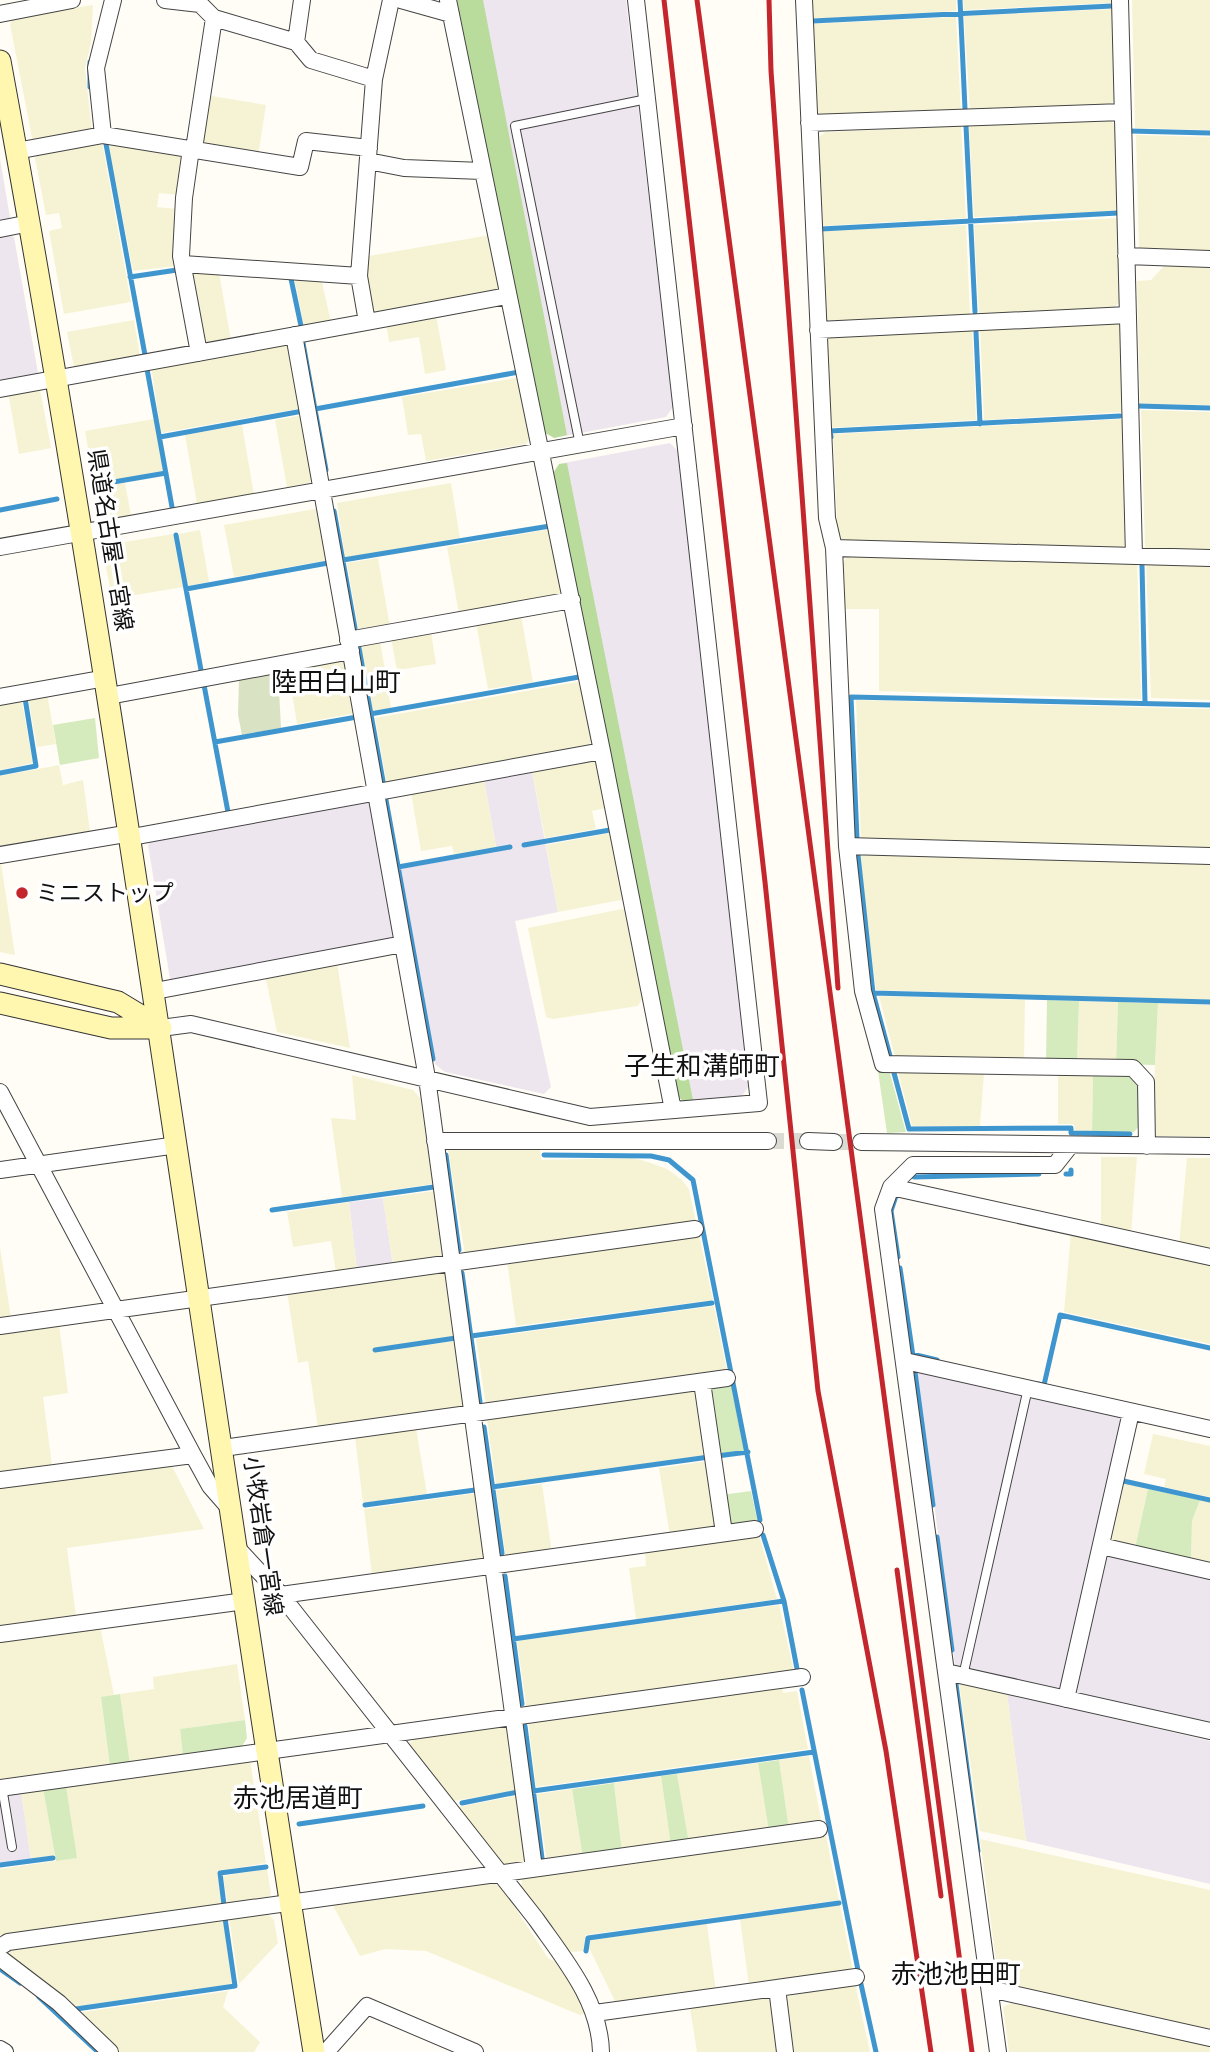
<svg xmlns="http://www.w3.org/2000/svg" width="1210" height="2052" font-family="'Roboto Serif','Noto Sans JP',serif">
	<rect width="100%" height="100%" fill="#fffdf5"/>
	<path fill="#eee6ef" d="M457 0H626L673 407 666 417 554 438 509 274 513 272Z
		M0 159 11 223 0 224Z
		M8 234 14 237 38 373 34 377 0 383V235Z
		M670 443 678 451 749 1086 741 1097 683 1101 559 464Z
		M532 771 558 912 515 921 551 1087 544 1094 445 1072 435 1064 400 869 497 852 484 780Z
		M365 800 373 805 397 942 175 983 170 979 148 845 152 839Z
		M383 1198 393 1265 357 1270 349 1202Z
		M917 1371 1122 1416 1124 1421 1060 1691 955 1666Z
		M1109 1556 1210 1579V1723L1072 1693 1101 1563Z
		M1007 1694 1210 1741V1884L1026 1841Z
		M21 1791 31 1859 0 1863V1794Z"/>
	<path fill="#f6f3d4" d="M810 0H956V11L811 19Z
		M963 0H1112V3L964 10Z
		M1132 0H1210V130L1135 128Z
		M93 5 91 43 85 68 92 131 35 142 32 138 10 24 13 18Z
		M1113 9 1115 100 1108 107 970 112 964 16Z
		M956 17 961 113 824 119 815 113 811 24Z
		M206 95 266 105 258 156 201 145Z
		M1109 119 1116 126 1118 212 974 217 969 125Z
		M961 126 966 218 819 226 816 143 820 136 826 132Z
		M1136 135 1210 137V254L1139 252Z
		M102 142 131 302 64 314 49 231 62 228 59 213 46 215 35 158 37 155Z
		M108 142 178 154 185 161 179 195 159 193 157 207 178 209 176 266 133 271Z
		M1119 218 1121 300 1113 309 979 315 974 225Z
		M966 225 970 316 829 322 822 315 818 231Z
		M490 235 500 288 497 292 378 314 371 310 366 272 369 256Z
		M1165 265 1210 266V405L1140 404 1137 281 1151 280Z
		M190 271 219 273 231 340 209 344 202 339Z
		M294 277 321 278 331 322 304 327Z
		M436 315 446 370 425 374 419 337 389 342 386 323Z
		M134 320 140 356 74 367 67 332Z
		M1117 322 1121 328 1123 412 984 420 980 327Z
		M972 328 976 420 826 428 822 345 830 335Z
		M283 342 291 346 303 408 161 433 151 366Z
		M522 377 532 435 526 444 426 461 421 434 408 435 402 397Z
		M40 389 51 448 19 454 8 392Z
		M1141 410 1210 412V551L1145 549Z
		M303 415 314 477 309 483 287 487 275 420Z
		M154 419 163 471 94 483 85 431Z
		M1124 419 1126 543 1120 550 842 542 838 539 833 521 837 520 833 434Z
		M242 425 254 495 197 504 185 435Z
		M125 483 131 515 112 519 98 508 94 488Z
		M451 483 460 538 345 558 337 503Z
		M315 509 320 512 329 560 234 577 224 525Z
		M551 529 564 591 559 597 459 614 447 547Z
		M200 530 209 582 188 586 179 534Z
		M173 534 183 587 112 599 104 556 112 544Z
		M849 553 1137 561 1141 699 879 691V609H843L841 567Z
		M378 558 390 627 359 632 347 563Z
		M1146 561 1210 563V700L1151 698Z
		M521 615 533 682 488 689 476 623Z
		M431 632 436 664 397 670 391 638Z
		M380 640 391 708 372 711 360 644Z
		M341 659 348 665 356 713 297 724 288 668Z
		M582 681 592 740 586 749 387 785 375 718Z
		M47 694 56 744 37 747 28 697Z
		M21 697 33 763 0 770V701Z
		M856 700 1210 709V849L861 840Z
		M588 760 597 762 606 808 592 811 596 829 545 838 532 771Z
		M59 765 63 785 83 780 90 831 0 848V776Z
		M484 780 496 847 454 854 452 846 421 851 411 793Z
		M611 833 626 899 558 912 546 845Z
		M861 851 1210 861V1000L876 990 862 883Z
		M0 863H1L15 955 0 952Z
		M622 909 627 910 644 995 638 1006 553 1019 546 1017 528 928Z
		M337 962 350 1048 277 1032 265 975Z
		M879 996 1025 1000 1024 1061 895 1057Z
		M1079 1001 1118 1002 1116 1064 1077 1062Z
		M1158 1003 1210 1005V1137L1155 1136 1152 1128Z
		M898 1072 984 1073 980 1126H912Z
		M352 1075 413 1090 420 1098 433 1184 342 1197 331 1118 356 1120Z
		M1058 1075 1093 1076 1092 1132 1075 1131 1074 1124H1058Z
		M448 1149H540L541 1160 633 1158 648 1162 667 1169 682 1180 689 1189 696 1222 465 1255Z
		M1101 1157H1137L1131 1234 1101 1228Z
		M1187 1158H1210V1250L1179 1244Z
		M434 1191 444 1251 442 1256 393 1265 383 1198Z
		M349 1202 357 1270 336 1273 331 1241 293 1247 287 1212Z
		M1071 1232 1210 1262V1344L1064 1312Z
		M699 1235 713 1300 516 1326 507 1261Z
		M0 1247 11 1318 0 1320Z
		M443 1271 448 1277 456 1337 373 1348V1352L456 1341 464 1406 459 1410 318 1428 308 1361 298 1363 287 1291Z
		M714 1306 727 1371 486 1406 476 1339Z
		M59 1324 68 1393 43 1397 52 1465 0 1473V1332Z
		M698 1389 708 1455 496 1485 487 1419Z
		M416 1428 427 1494 363 1503 355 1437Z
		M1153 1434 1210 1446V1497L1164 1487 1166 1479 1144 1474Z
		M708 1461 719 1529 670 1536 659 1468Z
		M171 1464 204 1529 67 1548 76 1616 0 1627V1488Z
		M1118 1482 1148 1489 1135 1548 1112 1543 1106 1536Z
		M542 1484 552 1553 506 1559 496 1490Z
		M477 1493 485 1554 477 1562 372 1575 364 1509Z
		M1200 1500 1210 1502V1565L1191 1561 1192 1521Z
		M759 1535 777 1599 636 1619 629 1568 646 1566 645 1551Z
		M779 1605 794 1672 527 1711 517 1641Z
		M100 1626 114 1695 101 1698 110 1767 0 1783V1640Z
		M237 1664 245 1720 180 1729 183 1756 130 1764 120 1694 154 1689 153 1677Z
		M781 1683 783 1693 797 1691 808 1749 536 1787 528 1719Z
		M959 1683 1007 1694 1026 1841 980 1831Z
		M504 1725 510 1727 519 1790 454 1801 409 1744 418 1736Z
		M809 1756 822 1825 789 1829 779 1760Z
		M250 1760 266 1863 217 1871 222 1907 0 1936V1869L76 1858 66 1786Z
		M758 1763 769 1832 689 1843 677 1774Z
		M661 1776 671 1846 622 1852 614 1783Z
		M43 1788 55 1855 31 1859 21 1791Z
		M572 1789 583 1858 547 1863 537 1794Z
		M520 1795 525 1860 515 1867 503 1866 458 1807Z
		M826 1836 839 1900 586 1935 584 1951 569 1952 521 1889 522 1878 527 1874Z
		M980 1839 1210 1890V2033L999 1984Z
		M267 1869 271 1894 266 1900 228 1906 223 1876Z
		M489 1880 503 1889 548 1958 558 1963 587 2013 580 2015 426 1951 385 1949 360 1956 331 1902Z
		M840 1905 853 1971 749 1986 740 1919Z
		M267 1913 274 1920 278 1943 239 1984 229 1918Z
		M223 1918 232 1984 72 2007 9 1955 12 1947Z
		M707 1924 716 1991 617 2005 589 1948 590 1940Z
		M855 1983 870 2052H792L785 1997Z
		M228 1991 223 2007 260 2042 254 2052H119L76 2013Z
		M764 1996 775 2005 780 2052H697L690 2008Z
		M1016 2001 1210 2044V2052H1009L1003 2007Z"/>
	<path fill="#d5ebbd" d="M95 718 99 758 60 765 53 725Z
		M1047 1000 1079 1001 1077 1062 1046 1061Z
		M1118 1002 1158 1003 1155 1065 1116 1064Z
		M889 1070 906 1132 887 1133 878 1071Z
		M1093 1076 1134 1077 1140 1081 1139 1126 1134 1132H1092Z
		M731 1384 744 1451 715 1455 704 1389Z
		M1148 1489 1200 1500 1192 1521 1191 1561 1135 1548Z
		M751 1491 758 1524 726 1529 721 1495Z
		M120 1694 130 1764 110 1767 101 1697Z
		M245 1720 247 1738 241 1748 183 1756 180 1729Z
		M779 1760 789 1829 769 1832 758 1763Z
		M677 1774 689 1843 671 1846 661 1776Z
		M614 1783 622 1852 583 1858 572 1789Z
		M66 1786 77 1858 56 1861 43 1788Z"/>
	<path fill="#b9dc9c" d="M457 0H483L567 435 554 438 542 431Z
		M567 463 693 1100 683 1101 674 1093 552 475 559 464Z"/>
	<path fill="#d9e3c4" d="M278 671 281 728 242 735 238 715 239 678Z"/>
	<g fill="none" stroke-linecap="round" stroke-linejoin="round">
		<path stroke="#3f96cf" stroke-width="5" d="M960 0 965 109
			M813 21 1112 6
			M90 62V87
			M966 126 975 312
			M1130 131 1210 133
			M106 144 145 355
			M821 229 1118 213
			M290 274 301 326
			M130 277 177 270
			M976 332 980 424
			M303 343 326 470
			M147 369 172 507
			M1138 406 1210 408
			M315 409 519 372
			M160 437 303 411
			M831 437 830 431 1120 416
			M96 485 166 473
			M0 510 57 499
			M334 511 355 628
			M176 535 201 670
			M343 560 550 526
			M1142 565 1145 703
			M186 589 328 563
			M359 648 383 781
			M204 685 228 812
			M370 714 579 677
			M215 742 357 717
			M0 773 36 766 25 698
			M386 800 433 1059
			M857 839 851 697 1210 705
			M524 845 610 830
			M858 855 873 993 890 1056
			M398 867 510 847
			M873 993 1210 1002
			M894 1073 909 1129 1071 1128V1133L1130 1134
			M446 1155 459 1250
			M544 1155 651 1156 669 1160 693 1180 760 1520
			M1066 1174H1071V1170
			M914 1177 1039 1174
			M896 1196 891 1211 898 1257
			M272 1210 434 1187
			M900 1268 913 1356
			M462 1273 480 1402
			M471 1336 712 1303
			M375 1350 456 1338
			M912 1354 937 1360
			M915 1372 933 1505
			M1038 1384 1044 1385 1060 1315 1210 1348
			M484 1427 502 1553
			M717 1456 748 1452
			M1119 1480 1210 1500
			M492 1487 709 1457
			M365 1505 475 1490
			M763 1535 784 1601 798 1674
			M937 1537 952 1650
			M505 1576 522 1704
			M513 1639 784 1601
			M956 1684 978 1851
			M802 1690 858 1970
			M525 1726 542 1858
			M533 1791 814 1752
			M462 1803 518 1792
			M299 1824 423 1806
			M0 1865 53 1858
			M224 1905 220 1873 266 1867
			M586 1951 588 1938 839 1903
			M0 1969 20 1983
			M861 1984 876 2052
			M39 1997 98 2052
			M76 2009 235 1986 225 1918"/>
		<path stroke="#dbdad3" stroke-width="16" stroke-dasharray="16 8" stroke-linecap="butt" d="M768 1141H808
			M834 1142H861"/>
		<g stroke="#444" stroke-width="10">
			<path id="lane" d="M580 445 515 126 647 99
				M963 1676 1028 1388
				M2 1787 12 1847"/>
		</g>
		<g stroke="#444" stroke-width="18">
			<path id="street" d="M165 0 200 4 214 18 296 42 311 60 374 79
				M401 0 451 14
				M804 0 827 518 834 548 847 846 863 991 883 1064 1133 1068 1146 1082 1147 1146
				M1120 0 1134 556
				M0 14 72 0
				M296 42 302 0
				M809 123 1123 112
				M103 135 96 68 113 0
				M191 149 184 198 181 256 199 353
				M194 149 214 18
				M16 151 103 135 300 167 306 141 369 148
				M368 161 404 168 482 171
				M0 229 30 223
				M1126 256 1210 259
				M183 264 359 276
				M367 322 507 296
				M818 330 1128 315
				M294 335 427 1078 534 1868
				M0 389 367 322 359 276 374 79 391 0
				M0 547 684 426
				M834 548 1210 558
				M348 640 572 600
				M109 696 351 651
				M0 697 106 678
				M602 751 673 1110
				M132 837 602 751 448 0
				M847 846 1210 856
				M0 855 131 833
				M155 991 403 944
				M161 1028 191 1024 590 1117 759 1103 636 0
				M0 1092 193 1455 210 1486 231 1510
				M435 1141H768
				M808 1141 834 1142
				M861 1142 1210 1146
				M1070 1146 1055 1165H913L891 1187 883 1209 946 1672 1210 1731
				M0 1170 177 1145
				M891 1187 1210 1257
				M0 1326 695 1229
				M905 1361 1210 1429
				M702 1382 724 1533
				M223 1448 727 1378
				M0 1480 193 1455
				M1101 1546 1210 1571
				M238 1549 281 1595 536 1919C564 1959 600 2001 601 2052
				M281 1595 755 1529
				M0 1634 245 1601
				M946 1672 998 2052
				M1066 1699 1131 1412
				M0 1788 802 1677
				M0 1947 8 1942 819 1829
				M0 1958 59 2003 110 2052
				M777 1988 856 1977
				M990 1989 1210 2038
				M595 2013 777 1988 785 2052
				M0 2049 5 2052
				M326 2052 367 2006 475 2052"/>
		</g>
		<g stroke="#333" stroke-width="23">
			<path id="secondary" d="M0 61C122 722 207 1389 314 2052
				M0 974 118 1002 161 1028
				M0 1003 111 1028H159"/>
		</g>
		<use href="#lane" stroke="#fff" stroke-width="8"/>
		<use href="#street" stroke="#fff" stroke-width="16"/>
		<use href="#secondary" stroke="#fff6b0" stroke-width="21"/>
		<path stroke="#c4262e" stroke-width="5" d="M664 0 765 882 818 1391 886 1751 931 2052
			M697 0 972 2052
			M769 0 771 71 838 988
			M897 1570 941 1896"/>
	</g>
	<circle fill="#c4262e" stroke="#fff" stroke-width="2.5" cx="22" cy="893" r="7"/>
	<g text-anchor="middle" dominant-baseline="central" stroke-width="7" stroke-linejoin="round" paint-order="stroke">
		<g font-size="23" fill="#111" stroke="#fff">
			<text transform="translate(110 540) rotate(81)">県道名古屋一宮線</text>
			<text transform="translate(263 1536) rotate(82)">小牧岩倉一宮線</text>
		</g>
		<g font-size="23" fill="#111" stroke="#fff" text-anchor="start">
			<text x="36" y="893">ミニストップ</text>
		</g>
		<g font-size="26" fill="#111" stroke="#fff">
			<text x="336" y="682">陸田白山町</text>
			<text x="702" y="1066">子生和溝師町</text>
			<text x="298" y="1798">赤池居道町</text>
			<text x="956" y="1974">赤池池田町</text>
		</g>
	</g>
</svg>
